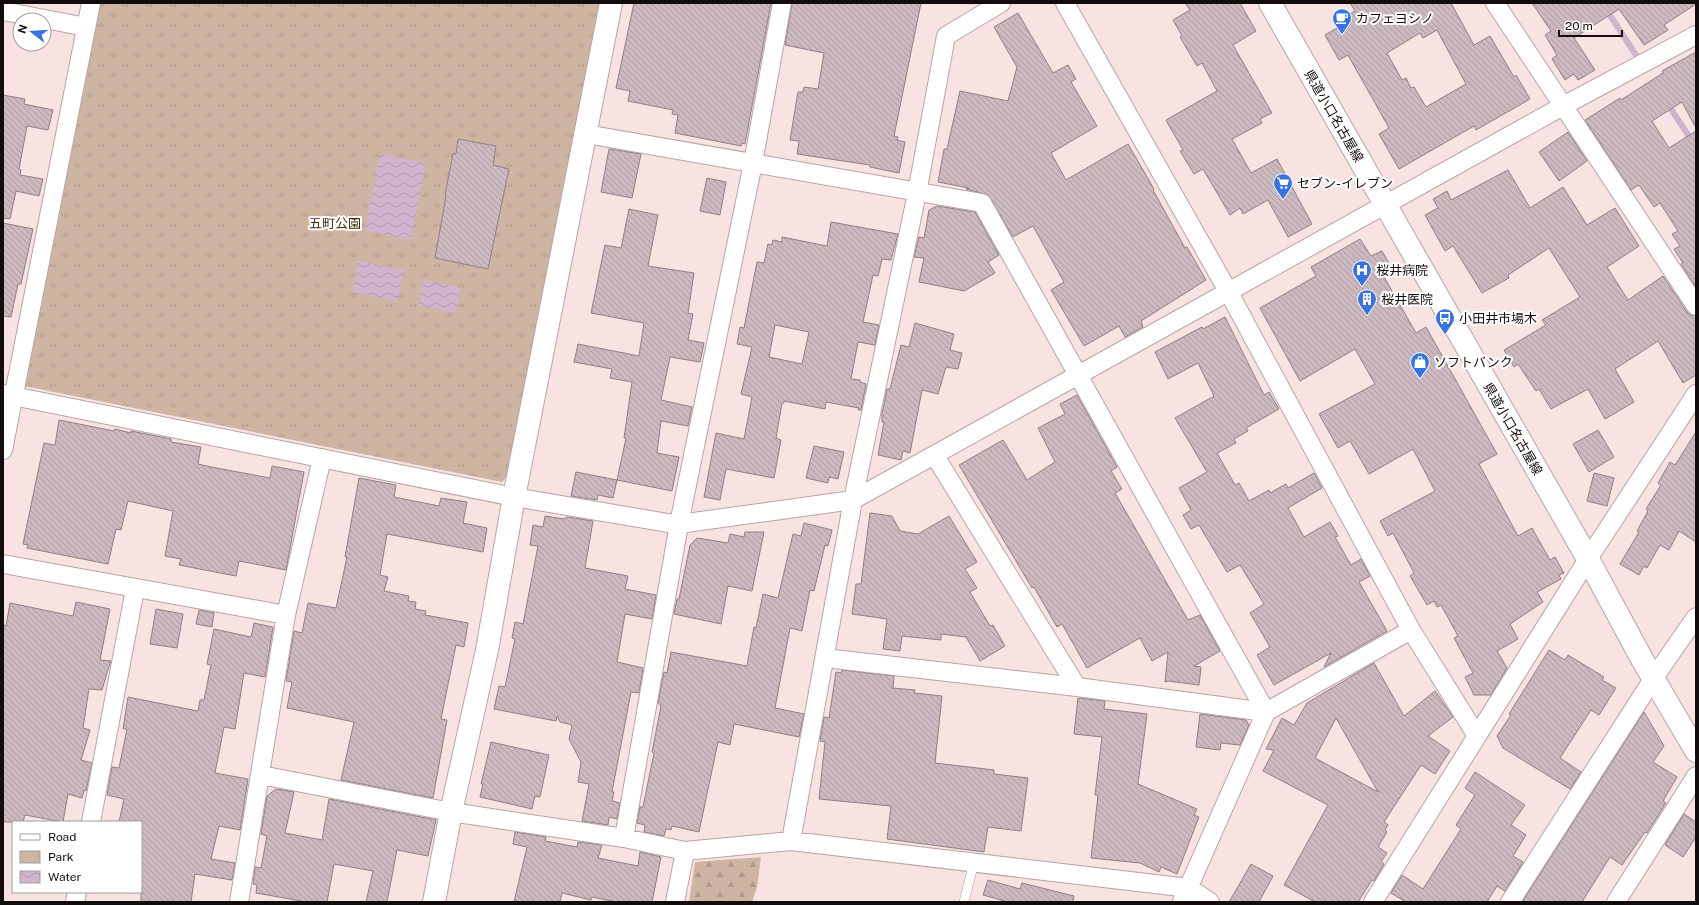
<svg xmlns="http://www.w3.org/2000/svg" width="1699" height="905" font-family="'Public Sans','Noto Sans JP',sans-serif">
	<defs>
		<pattern id="forest-firs" width="22" height="20" patternUnits="userSpaceOnUse"><rect width="22" height="20" fill="#cdb5a2"/><path d="M5 1l3.5 6h-7zM16 11l3.5 6h-7z" fill="#af9a8a"/></pattern>
		<pattern id="park-tufts" width="24" height="20" patternUnits="userSpaceOnUse"><rect width="24" height="20" fill="#cdb5a2"/><path d="M3 7l-1-3M5 7V3M7 7l1-3M15 17l-1-3M17 17v-4M19 17l1-3" fill="none" stroke="#af9a8a"/></pattern>
		<pattern id="water-waves" width="16" height="10" patternUnits="userSpaceOnUse"><rect width="16" height="10" fill="#d0b3cd"/><path d="M0 5q4-4 8 0t8 0" fill="none" stroke="#b299af"/></pattern>
		<pattern id="building-back-hatch" width="6" height="6" patternUnits="userSpaceOnUse"><rect width="6" height="6" fill="#ccb9c0"/><path d="M-1 5l2 2M0 0l6 6M5-1l2 2" fill="none" stroke="#ae9ea4"/></pattern>
	</defs>
	<rect width="100%" height="100%" fill="#f8e2e2"/>
	<path fill="url(#forest-firs)" d="M761 857 757 887 752 902H689L695 862Z"/>
	<path fill="url(#park-tufts)" d="M96 3H603L510 473 502 482 24 386Z"/>
	<path fill="url(#water-waves)" d="M380 154 426 163 411 240 365 230Z
		M358 261 404 270 398 301 353 293Z
		M423 280 461 287 455 313 419 306Z"/>
	<g fill="none" stroke-linecap="round" stroke-linejoin="round">
		<path stroke="#d0b3cd" stroke-width="6" d="M1602 3 1636 55
			M1667 103 1696 147"/>
	</g>
	<path fill="url(#building-back-hatch)" stroke="#917f86" fill-rule="evenodd" d="M634 3H771L745 144 742 143 741 146 675 133 678 115 672 114 673 110 628 101 630 91 616 88Z
		M792 3H921L894 136 898 137 897 140 905 142 899 173 870 167V165L797 154 799 141 790 140 798 92H803L804 87 818 89 824 53 785 45Z
		M1185 3H1240L1256 31 1233 45 1272 113 1260 119 1262 123 1232 139 1251 173 1277 159 1312 224 1288 237 1268 200 1243 214 1240 208 1230 215 1203 169 1194 174 1180 151 1183 150 1166 120 1217 91 1202 63 1197 66 1180 37 1182 36 1173 20 1190 10Z
		M1350 3H1451L1474 45 1490 36 1514 77 1516 75 1530 99 1476 130 1474 126 1399 169 1379 134 1389 128 1348 55 1339 60 1325 35 1351 20 1348 15 1355 11ZM1437 30 1466 84 1426 107 1414 87 1411 88 1406 78 1402 80 1387 53 1420 33 1423 38Z
		M1532 3H1696V4L1664 25 1668 30 1644 45 1619 9 1574 38 1595 70 1578 80 1574 74 1565 80 1552 59 1557 55 1545 35 1551 31Z
		M1018 13 1053 73 1068 65 1076 79 1071 82 1097 126 1051 153 1066 180 1128 144 1154 189 1153 190 1185 248 1187 247 1206 280 1141 321 1143 327 1125 337 1119 326 1084 346 1051 290 1064 282 1033 226 1013 237 988 195 966 189 969 188 938 182 944 149H947L960 91 1008 101 1017 67 994 27Z
		M1696 52V128L1682 102 1652 121 1669 148 1696 131V287L1681 264 1683 263 1674 249 1680 246 1672 234 1678 231 1660 203 1654 207 1639 185 1631 190 1585 120 1620 98 1621 100 1663 73 1662 71Z
		M3 95 25 99 24 104 53 110 48 130 27 126 19 169 21 170 20 175 43 179 39 196 16 191 10 219 3 218Z
		M1568 132 1587 161 1559 181 1539 152Z
		M458 139 496 146 493 165 509 169 488 269 435 258 446 196 445 195 453 153 456 154Z
		M609 149 641 154 632 198 601 192Z
		M1508 170 1530 208 1563 187 1587 225 1615 208 1639 246 1607 267 1628 300 1663 276 1687 312 1691 315 1696 316V375L1683 383 1658 341 1615 369 1634 402 1605 419 1588 389 1551 409 1539 389 1536 391 1518 364 1514 367 1504 350 1546 325 1542 320 1580 297 1549 248 1508 275 1509 278 1482 293 1453 246 1445 251 1425 215 1438 208 1433 199 1447 191 1451 200Z
		M707 178 726 182 720 215 700 211Z
		M937 206 975 212 999 255 988 262 995 273 964 291 919 282 924 258 914 257 919 237 924 238 929 210Z
		M629 209 658 215 648 266 694 273 688 313 693 314 688 340 704 343 700 362 670 357 661 400 692 407 688 426 661 421 657 453 679 457 672 491 617 480 626 438H624L632 382 610 378 612 369 574 362 578 344 639 356 644 323 591 313 605 245 621 248Z
		M831 222 898 234 891 260 882 259 878 276 873 275 863 322 879 325 875 345 858 342 851 379 860 380V382L866 384 861 410H858L859 408 826 402 825 409 784 401V403H782L776 438 781 440 774 478 726 469 720 500 704 497 716 433 744 439 752 397 741 394 752 347 737 344 740 327 744 328 757 262 764 263 768 244 772 245 773 240 782 242V237L827 246ZM775 325 809 332 802 364 769 357Z
		M3 223 33 229 21 284H18L11 317 3 316Z
		M1360 239 1371 256 1382 251 1394 272 1384 277 1416 333 1426 327 1497 454 1479 464 1518 536 1532 528 1550 560 1555 557 1564 573 1559 575 1561 579 1537 592 1543 602 1510 624 1518 639 1497 651 1507 668 1491 695H1474L1465 677 1473 673 1454 638 1458 636 1441 605 1437 607 1434 601 1427 605 1410 576 1414 573 1393 533 1388 536 1380 521 1435 491 1413 449 1369 474 1350 441 1338 448 1319 414 1375 384 1355 349 1300 381 1260 308 1316 276 1311 267Z
		M1225 317 1264 395 1269 392 1279 409 1246 428 1248 431 1234 439 1236 443 1217 453 1235 485 1239 483 1249 501 1269 490 1270 493 1286 484 1288 488 1314 473 1322 488 1288 508 1304 537 1330 522 1338 536 1335 537 1351 565 1361 559 1370 576 1359 582 1387 631 1324 667 1331 653 1274 685 1257 655 1270 647 1250 613 1264 604 1240 565 1227 572 1199 525 1191 529 1183 515 1191 510 1179 488 1207 472 1175 418 1214 396 1198 363 1168 379 1155 352 1202 327 1203 329Z
		M915 323 954 334 950 350 962 353 958 369 946 367 938 394 922 390 910 453 903 451 901 460 878 455 884 422H882V414L887 389H890L901 345 909 347Z
		M1077 395 1117 467 1111 471 1122 489 1115 493 1188 620 1200 615 1220 651 1194 666 1201 667 1199 685 1168 681 1165 682 1168 652 1152 661 1140 638 1087 668 1062 624 1057 627 1034 587 1032 588 959 465 1003 440 1027 480 1055 462 1038 428 1065 414 1060 404Z
		M59 420 114 431 115 429 131 433V431L171 439V442L201 447 198 464 211 467 270 478 272 466 304 472 286 570 239 561 236 576 179 565 181 559 165 556 173 511 128 501 121 530 116 529 108 564 27 548 28 545 23 544 44 443 55 445Z
		M1598 430 1614 457 1589 472 1573 444Z
		M1696 432V542L1679 531 1669 550 1660 545 1647 568 1644 566 1639 575 1620 564 1639 532 1637 531 1648 511 1646 509 1661 485 1658 483 1670 462 1675 465Z
		M814 446 844 452 838 479 829 477 828 483 806 478Z
		M576 472 617 480 613 498 598 495 597 500 571 496Z
		M1594 473 1614 478 1607 506 1587 501Z
		M359 478 396 485 394 497 439 506 441 498 467 502 463 523 487 528 483 552 387 534 380 575 388 577 384 591 409 596 408 601 416 602 415 609 426 611 425 615 468 623 464 647 456 645 441 719 447 720 433 798 341 780 354 722 287 708 292 682 286 681 294 631 302 633 308 603 336 608 347 557H345Z
		M870 513 892 516 900 531 918 534 949 516 977 562 965 569 977 588 970 592 990 626 993 625 1005 646 980 661 966 637 941 634V640L902 636 900 651 883 649 887 619 852 614 856 584H861Z
		M545 516 564 519 567 517 593 521 585 568 628 576 625 589 656 595 652 619 625 614 617 662 643 668 639 693 631 692 612 792H614L612 801 620 803 617 819 609 817 608 825 582 821 589 784 578 782 581 762 569 739 572 725 560 722 557 716 556 721 494 709 499 686 505 687 515 639 512 638 515 622 523 624 538 546 530 545 533 525 543 527Z
		M804 523 832 530 828 546 825 545 814 591 810 590 802 631 790 628 775 708 804 714 799 737 734 724 730 745 718 742 699 832 672 826 671 830 666 829 664 836 644 832 645 825 637 823 640 807H643L654 753 652 752 661 706 658 703 664 672 667 673 671 652 747 666 754 627 756 628 763 594 778 598 793 534 801 536Z
		M745 532H764L752 591 728 586 721 624 674 614 677 599H679L690 545 697 538 728 543 730 534 744 537Z
		M76 602 110 609 100 660 111 661 110 663 102 690 89 689 83 728 90 730 81 760 92 763 86 791 84 790 82 798 68 794 63 822 25 815 23 822H3V625L6 626 10 603 73 616Z
		M156 609 183 614 177 648 150 644Z
		M199 610 214 613 212 627 196 624Z
		M254 623 273 627 265 677 244 673 235 729 224 727 215 773 248 779 240 830 219 826 211 859 235 863 232 880 195 874 191 902H141V822H119L124 799 107 795 112 767 119 768 127 729H123L128 697 198 711 200 700H204L211 665 207 664 214 629 251 637Z
		M1549 650 1565 660 1568 655 1604 677 1602 680 1616 688 1599 715 1591 710 1560 758 1581 772 1570 789 1503 748 1497 736 1511 715 1509 714Z
		M1374 663 1404 716 1435 691 1453 717 1428 736 1450 751 1435 774 1421 765 1384 822 1388 825 1385 830 1387 832 1378 847 1387 853 1381 862 1384 864 1374 881 1372 880 1358 902H1315L1284 885 1328 805 1263 771 1274 750 1266 749 1282 718 1294 725 1307 703ZM1336 718 1378 792 1315 758Z
		M842 670 894 676 893 688 915 690 914 693 942 696 935 763 994 770V774L1028 778 1021 831 988 827 984 852 887 839 891 806 819 799 825 742 820 741 824 717 829 718 836 672 841 673Z
		M1078 698 1105 701 1104 709 1147 714 1138 784 1197 809 1194 815 1199 817 1177 874 1161 867 1159 872 1140 863 1091 858 1098 795H1095L1102 737 1074 734Z
		M1644 712 1664 746 1653 762 1677 777 1663 801 1666 803 1647 833 1645 832 1622 865 1610 857 1582 902H1522Z
		M1200 714 1246 720 1249 725 1240 745 1221 743 1220 750 1196 747Z
		M491 742 549 755 540 797 535 796 532 809 480 797 483 784H481Z
		M1475 772 1525 805 1511 825 1526 835 1513 856 1523 862 1505 891 1497 886 1487 902H1406L1391 893 1402 875 1423 889 1461 829 1456 825 1475 795 1465 788Z
		M276 789 294 792 285 833 322 840 329 799 436 820 428 856 397 850 387 902H366L373 871 334 864 327 902H307L256 893 257 885 253 884 255 867 261 868 267 836 261 834 267 796Z
		M1684 814 1696 822V837L1683 857 1665 845Z
		M515 832 546 837 545 841 577 847 578 842 602 845 598 858 638 866 640 852 661 857 652 902H617L592 897 591 900 562 893 560 902H514L527 847 513 844Z
		M1251 864 1273 876 1259 902H1229Z
		M988 880 1020 889 1022 883 1074 896 1073 902H1008L983 895Z"/>
	<g fill="none" stroke-linecap="round" stroke-linejoin="round">
		<g stroke="#b9a4a5" stroke-width="10">
			<path id="service" d="M964 902 974 862"/>
		</g>
		<g stroke="#b9a4a5" stroke-width="20">
			<path id="minor" d="M1065 3 1228 291 1411 630 1477 736
				M1495 3 1696 306
				M3 11 86 27
				M586 134 982 203 1266 712 1182 902
				M3 394 514 497 668 523 679 524 853 500 1563 106 1696 35
				M3 450 91 3
				M935 456 1077 687
				M3 564 286 615
				M825 658 1077 687 1266 712 1411 630
				M261 775 451 812 624 838 685 851 791 841 1189 888 1210 902
				M91 822 135 589
				M624 838 679 524 753 163 782 3
				M791 841 853 500 917 193 946 36 1001 3
				M75 902 77 892
				M239 902 286 615 322 458
				M675 902 685 851
				M1373 902 1588 559 1696 394
				M1510 902 1653 679 1696 617
				M1616 902 1696 776"/>
		</g>
		<g stroke="#b9a4a5" stroke-width="24">
			<path id="tertiary" d="M434 902 451 812 487 650 514 497 611 3"/>
		</g>
		<g stroke="#b9a4a5" stroke-width="24">
			<path id="secondary" d="M1270 3 1588 559 1643 661 1696 751"/>
		</g>
		<use href="#service" stroke="#fff" stroke-width="9"/>
		<use href="#minor" stroke="#fff" stroke-width="18"/>
		<use href="#tertiary" stroke="#fff" stroke-width="22"/>
		<use href="#secondary" stroke="#fff" stroke-width="22"/>
	</g>
	<defs>
		<g id="cafe-pin" transform="scale(1)"><path d="M0 17L-7.5 6A9.5 9.5 0 1 1 7.5 6Z" fill="#3774e3" stroke="#fff"/><path d="M-5.5-4.5H6V0H3Q3 3.5 0 3.5H-2.5Q-5.5 3.5-5.5 0ZM3-3.2v2h1.7v-2ZM-6 4.5H4V6H-6Z" fill="#fff"/></g>
		<g id="supermarket-pin" transform="scale(1)"><path d="M0 17L-7.5 6A9.5 9.5 0 1 1 7.5 6Z" fill="#3774e3" stroke="#fff"/><path d="M-6-5.5h2.5l.6 2H6L4.5 2H-2.5L-4.4-4H-6ZM-1.5 3.2a1.3 1.3 0 1 0 .1 0ZM3 3.2a1.3 1.3 0 1 0 .1 0Z" fill="#fff"/></g>
		<g id="hospital-pin" transform="scale(1)"><path d="M0 17L-7.5 6A9.5 9.5 0 1 1 7.5 6Z" fill="#3774e3" stroke="#fff"/><path d="M-5-5h3v3.5h4V-5h3V5h-3V1.5h-4V5h-3Z" fill="#fff"/></g>
		<g id="building-pin" transform="scale(1)"><path d="M0 17L-7.5 6A9.5 9.5 0 1 1 7.5 6Z" fill="#3774e3" stroke="#fff"/><path d="M-4-6H4V6H1V3H-1V6H-4ZM-2.5-4.3h1.7v1.8h-1.7ZM.8-4.3h1.7v1.8H.8ZM-2.5-1h1.7V.8h-1.7ZM.8-1h1.7V.8H.8Z" fill="#fff"/></g>
		<g id="bus-pin" transform="scale(1)"><path d="M0 17L-7.5 6A9.5 9.5 0 1 1 7.5 6Z" fill="#3774e3" stroke="#fff"/><path d="M-5-6H5V4H4V6H2V4H-2V6H-4V4H-5ZM-3.5-4V0h7V-4ZM-3.5 1.2v1.5H-2V1.2ZM2 1.2v1.5H3.5V1.2Z" fill="#fff"/></g>
		<g id="shop-pin" transform="scale(1)"><path d="M0 17L-7.5 6A9.5 9.5 0 1 1 7.5 6Z" fill="#3774e3" stroke="#fff"/><path d="M-5-2.5h2.3a2.7 3.5 0 0 1 5.4 0H5L5.5 6h-11ZM-1.5-2.5h3a1.5 2.3 0 0 0-3 0Z" fill="#fff"/></g>
	</defs>
	<g fill-rule="evenodd">
		<use href="#cafe-pin" x="1342" y="18"/>
		<use href="#supermarket-pin" x="1283" y="183"/>
		<use href="#hospital-pin" x="1362" y="270"/>
		<use href="#building-pin" x="1367" y="299"/>
		<use href="#bus-pin" x="1445" y="318"/>
		<use href="#shop-pin" x="1420" y="362"/>
	</g>
	<g text-anchor="middle" dominant-baseline="central" stroke-width="4" stroke-linejoin="round" paint-order="stroke">
		<g font-size="13" fill="#130c0c" stroke="#fff" text-anchor="start">
			<text x="1356" y="18">カフェヨシノ</text>
			<text x="1297" y="183">セブン-イレブン</text>
			<text x="1376" y="270">桜井病院</text>
			<text x="1381" y="299">桜井医院</text>
			<text x="1459" y="318">小田井市場木</text>
			<text x="1434" y="362">ソフトバンク</text>
		</g>
		<g font-size="13" fill="#130c0c" stroke="#fff">
			<text transform="translate(1334 116) rotate(60)">県道小口名古屋線</text>
			<text transform="translate(1513 429) rotate(60)">県道小口名古屋線</text>
		</g>
		<g font-size="13" fill="#472808" stroke="#fff">
			<text x="335" y="223">五町公園</text>
		</g>
	</g>
	<rect width="1699" height="905" fill="none" stroke="#130c0c" stroke-width="8"/>
	<rect x="12" y="821" width="130" height="72" fill="#ffffff" stroke="#a19e9e"/>
	<rect x="20" y="834" width="20" height="6" fill="#ffffff" stroke="#a19e9e"/>
	<text x="48" y="841" font-size="12" fill="#130c0c">Road</text>
	<rect x="20" y="851" width="20" height="12" fill="url(#park-tufts)" stroke="#a19e9e"/>
	<text x="48" y="861" font-size="12" fill="#130c0c">Park</text>
	<rect x="20" y="871" width="20" height="12" fill="url(#water-waves)" stroke="#a19e9e"/>
	<text x="48" y="881" font-size="12" fill="#130c0c">Water</text>
	<g transform="translate(32 32) rotate(287)"><circle r="19" fill="#ffffff" stroke="#a19e9e"/>
	<path d="M0-3L7 15L0 10L-7 15Z" fill="#3774e3"/>
	<text y="-6" font-size="11" font-weight="bold" text-anchor="middle" fill="#130c0c">N</text>
	</g>
	<path d="M1559 30v6h63v-6" fill="none" stroke="#130c0c" stroke-width="2"/>
	<text x="1565" y="30" font-size="12" fill="#130c0c" stroke="#ffffff" stroke-width="3" paint-order="stroke">20 m</text>
</svg>
